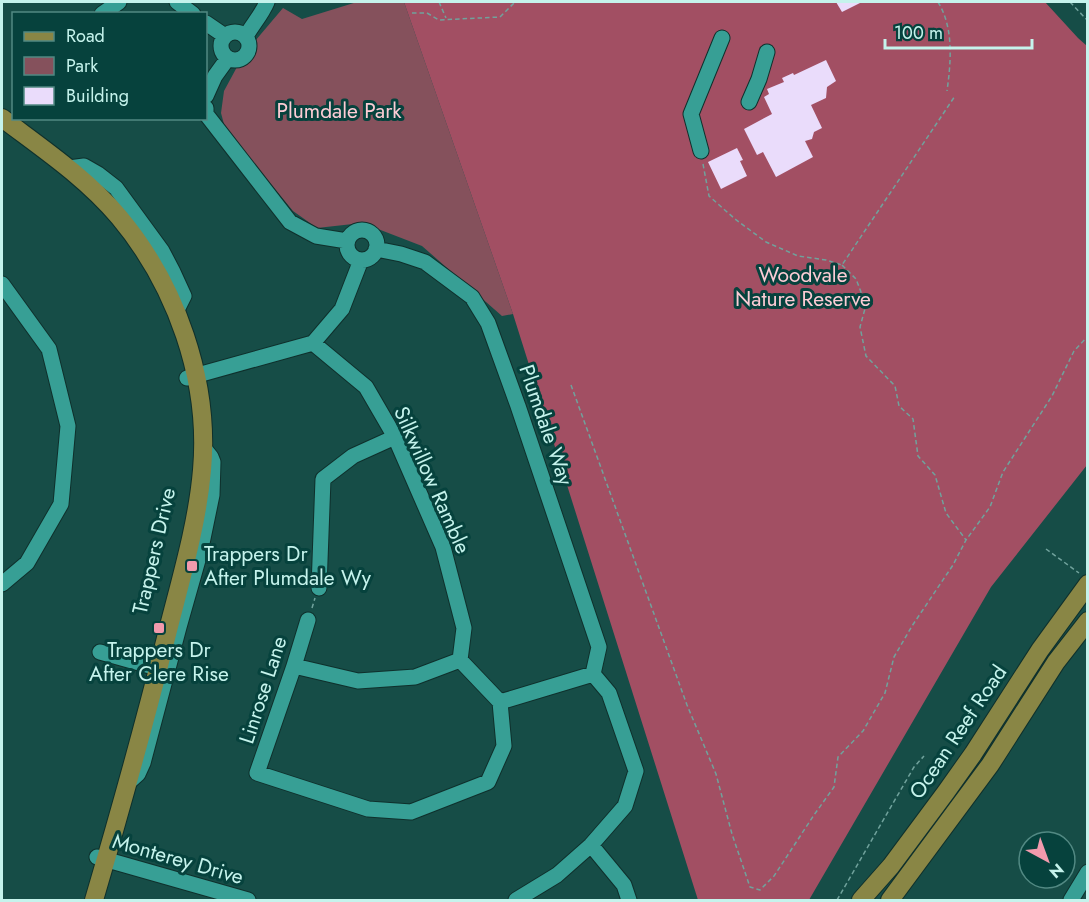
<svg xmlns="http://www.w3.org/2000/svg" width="1089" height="902" font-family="Jost,sans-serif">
	<rect width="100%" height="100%" fill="#164d47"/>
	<path fill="#85515c" d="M357 2H404L513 314 502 316 422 246 378 229 353 224 317 228 293 211 225 128 221 113 224 91 244 54 283 8 302 19Z"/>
	<path fill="#a24f63" d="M404 2H1045L1078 38 1087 46V465L991 587 809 900H698L513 314Z"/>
	<path fill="#eadcfb" d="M836 2H862L842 12Z
		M826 60 836 81 827 87 826 98 811 105 822 128 814 132 812 139 805 141 813 157 776 177 763 152 757 155 744 129 772 114 764 97 769 94 767 89 784 82 782 78 793 73 794 75Z
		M737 148 743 160 740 161 747 176 721 189 708 162Z"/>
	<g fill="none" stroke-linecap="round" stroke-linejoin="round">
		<g stroke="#0f302c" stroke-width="17">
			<path id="minor" d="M177 2 193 14
				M102 14 119 2
				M206 23 225 36
				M221 46a14 14 0 1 1 28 0a14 14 0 1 1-28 0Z
				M246 36C253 24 262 14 267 2
				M206 96 215 76 228 58
				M749 102 759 79 767 52
				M206 108V114L290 222 316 236 347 241
				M701 151 691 114 722 38
				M69 168 84 166 98 174 116 188 162 251 173 272 184 296 176 312
				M347 245a15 15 0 1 1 30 0a15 15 0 1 1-30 0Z
				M376 249 401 254 425 262 472 297 488 323 518 406 599 647 593 674
				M2 284 49 349 68 426 61 504 27 563 2 584
				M313 343 366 387 395 437 443 547 464 628 460 660
				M187 378 313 343 342 309 361 260
				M319 588 323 479 353 456 395 437
				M308 620 294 666 257 773 368 809 411 812 488 782 504 746 500 702
				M100 652 150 666
				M294 666 358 681 415 677 460 660 500 702
				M500 702 593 674 609 693 636 771 625 806 591 845 557 875 516 900
				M128 783 138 774 143 763 179 627 200 553 212 495 213 462 211 457 203 447
				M591 845 624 885 629 900
				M97 857 248 900
				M1071 900 1088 872"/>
		</g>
		<g stroke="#0f302c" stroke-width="20">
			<path id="major" d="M2 118C43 149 85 177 119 217 176 285 210 380 202 470 197 528 179 585 165 642 143 729 119 815 94 900
				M861 900 891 866 946 792 973 754 1040 650 1088 584
				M890 900 990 765 1056 662 1088 621"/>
		</g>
		<path stroke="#70a29c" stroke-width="1.5" stroke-dasharray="4.5 3" stroke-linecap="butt" d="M439 2 446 18
			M938 2C954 28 951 62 947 91
			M1070 2 1088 21
			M412 13H427L439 20 500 17 515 2
			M703 164 709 196 735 219 766 242 798 256 826 260 842 265 955 96
			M842 265 856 279 866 305 860 327 866 356 895 386 899 406 913 419 918 456 935 475 946 513 966 540
			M571 385 687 705 716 774 732 834 750 887 760 890 774 876 814 815 834 787 838 757 863 731 885 693 894 657 912 626 953 565 966 540 990 507 1003 472 1052 396 1074 351 1088 336
			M1046 549 1079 573
			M312 608 315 598
			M837 900 914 767 924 756"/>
		<use href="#minor" stroke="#379f95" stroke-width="15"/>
		<use href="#major" stroke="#898645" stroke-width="18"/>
	</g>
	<g fill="#f29aad" stroke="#06423d" stroke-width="2">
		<rect x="186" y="560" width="12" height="12" rx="3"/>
		<rect x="153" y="622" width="12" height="12" rx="3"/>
	</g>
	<g text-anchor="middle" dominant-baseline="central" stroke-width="6" stroke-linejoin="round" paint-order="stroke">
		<g font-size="21" fill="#fdccd5" stroke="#06423d">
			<text x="339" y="111">Plumdale Park</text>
			<text x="803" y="275">Woodvale<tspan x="803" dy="24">Nature Reserve</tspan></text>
		</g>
		<g font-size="21" fill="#c5f3ec" stroke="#06423d">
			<text transform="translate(546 425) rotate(71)">Plumdale Way</text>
			<text transform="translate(432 480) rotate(66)">Silkwillow Ramble</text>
			<text transform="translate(154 551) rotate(-77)">Trappers Drive</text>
			<text transform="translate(263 690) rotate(-72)">Linrose Lane</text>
			<text transform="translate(958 732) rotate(-56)">Ocean Reef Road</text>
			<text transform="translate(178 859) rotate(16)">Monterey Drive</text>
		</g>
		<g font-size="21" fill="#c5f3ec" stroke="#06423d" text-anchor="start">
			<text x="204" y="554">Trappers Dr<tspan x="204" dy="24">After Plumdale Wy</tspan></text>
			<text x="159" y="650" text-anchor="middle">Trappers Dr<tspan x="159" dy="24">After Clere Rise</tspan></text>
		</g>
	</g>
	<rect width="1089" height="902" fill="none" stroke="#c5f3ec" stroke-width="6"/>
	<rect x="12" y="12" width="195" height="108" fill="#06423d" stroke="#528983" stroke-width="1.5"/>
	<rect x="24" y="32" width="30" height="9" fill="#898645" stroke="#528983" stroke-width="1.5"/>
	<text x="66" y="42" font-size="18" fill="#c5f3ec">Road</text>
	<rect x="24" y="57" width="30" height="18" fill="#85515c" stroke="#528983" stroke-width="1.5"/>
	<text x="66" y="72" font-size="18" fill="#c5f3ec">Park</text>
	<rect x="24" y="87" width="30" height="18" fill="#eadcfb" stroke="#528983" stroke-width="1.5"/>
	<text x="66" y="102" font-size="18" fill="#c5f3ec">Building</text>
	<g transform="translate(1047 860) rotate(139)"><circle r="28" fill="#06423d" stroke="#528983" stroke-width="1.5"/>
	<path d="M0-4.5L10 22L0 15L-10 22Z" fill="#f29aad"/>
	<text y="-9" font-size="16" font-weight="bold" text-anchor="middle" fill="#c5f3ec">N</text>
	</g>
	<path d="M885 39v9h147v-9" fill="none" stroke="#c5f3ec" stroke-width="3"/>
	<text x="894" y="39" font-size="18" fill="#c5f3ec" stroke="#06423d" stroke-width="4.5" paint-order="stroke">100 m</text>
</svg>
